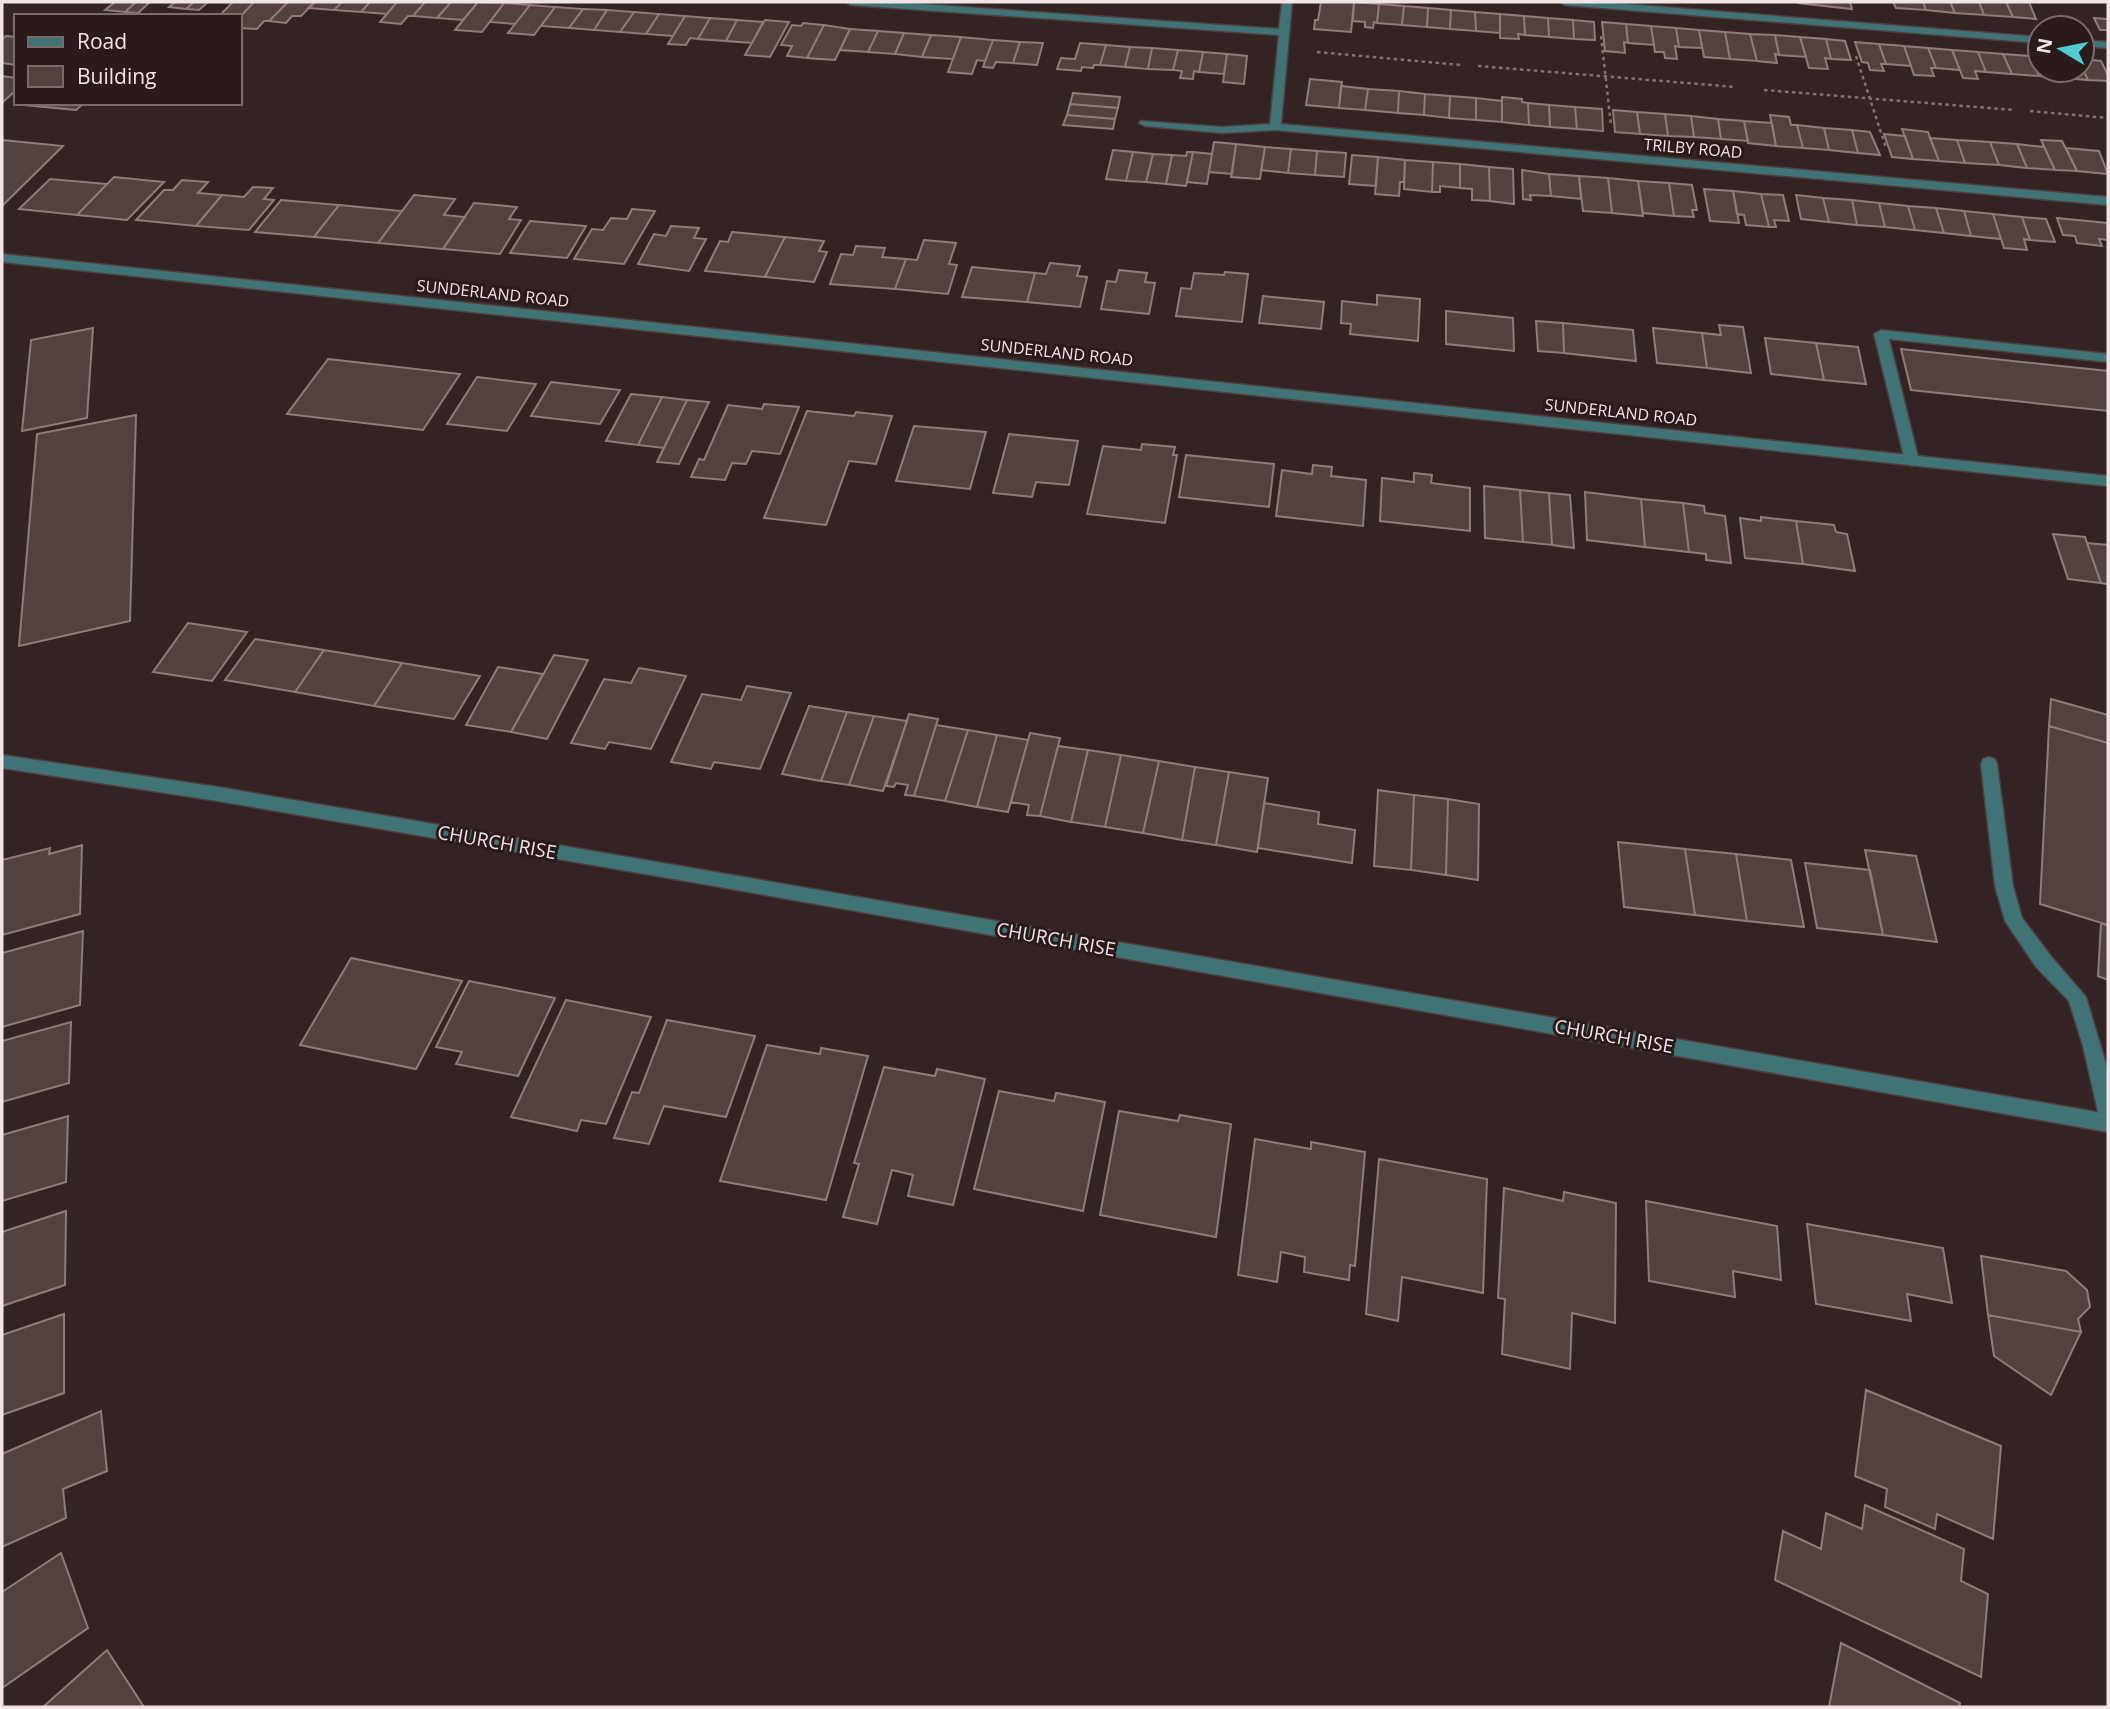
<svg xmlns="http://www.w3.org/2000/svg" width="2110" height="1709" font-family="'Open Sans',sans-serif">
	<rect width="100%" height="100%" fill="#342323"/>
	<path fill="#534140" stroke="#907b7a" stroke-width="2" d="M115 2H136L125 12 105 10Z
		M136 2H150L138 13 125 12Z
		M175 2H194L186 9 169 7Z
		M194 2H208L199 10 186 9Z
		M233 2H254L240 17 219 16Z
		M254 2H288L269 21H264L257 29 240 28V17Z
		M288 2H315L301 16H292L286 23 269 21Z
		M315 2H342L334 10 308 8Z
		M342 2H370L361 12 334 10Z
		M370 2H397L387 14 361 12Z
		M397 2H425L413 16H408L401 24 380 22Z
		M425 2H451L437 18 413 16Z
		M451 2H478L463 20 437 18Z
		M478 2 504 3 482 32 455 30Z
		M1321 2H1354L1351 32 1314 29 1315 20H1318Z
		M1354 2 1379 4 1377 23 1374 22 1373 28 1365 27V22L1353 21Z
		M1798 2H1850L1852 9 1798 3Z
		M1893 2H1923L1926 10 1896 8Z
		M1923 2H1950L1955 13 1926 10Z
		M1950 2H1979L1984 15 1955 13Z
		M1979 2H2006L2013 17 1984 15Z
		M2006 2H2029L2036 19 2013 17Z
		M504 3 530 5 515 24 490 22Z
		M1379 4 1404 6 1402 25 1377 23Z
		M530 5 555 7 534 35 508 33Z
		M1404 6 1428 8 1427 27 1402 25Z
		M555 7 583 9 569 28 541 26Z
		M1428 8 1451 10 1450 29 1427 27Z
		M583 9 607 10 594 30 569 28Z
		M607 10 634 12 620 32 594 30Z
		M1451 10 1475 12 1476 31 1450 29Z
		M634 12 659 14 646 34 620 32Z
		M1475 12 1500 14V33L1476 31Z
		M659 14 685 16 673 36 646 34Z
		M1500 14 1524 16 1525 35 1518 34 1519 39 1500 38Z
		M685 16 710 18 698 39 690 38 686 45 668 44Z
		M1524 16 1548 18 1549 37 1525 35Z
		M710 18 737 20 726 41 698 39Z
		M1548 18 1573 20 1574 39 1549 37Z
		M2094 18 2108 19V30H2100Z
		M737 20 763 22 752 43 726 41Z
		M765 20 789 22 770 57 745 55Z
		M1573 20 1594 22 1595 40 1574 39Z
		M1602 22 1626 24 1628 43 1624 42 1625 53 1605 51Z
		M803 23 824 25 807 58 787 56 792 46 781 45 792 25 801 26Z
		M1626 24 1651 26 1654 45 1628 43Z
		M824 25 850 29 835 60 807 58Z
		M1651 26 1676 28 1679 47 1675 46 1677 59 1665 58 1664 52H1655Z
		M1676 28 1699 30 1702 48 1679 47Z
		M850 29 878 31 868 52 840 50Z
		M1699 30 1725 32 1730 59 1704 57Z
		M878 31 904 33 895 54 868 52Z
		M1725 32 1750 34 1757 61 1730 59Z
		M904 33 931 35 922 57 895 54Z
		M1750 34 1775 35 1779 55 1775 54 1777 63 1757 61Z
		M931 35 961 37 953 59 922 57Z
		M1775 35 1800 37 1806 57 1779 55Z
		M6 36 16 37V65L2 63V39Z
		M961 37 993 40 985 61 977 60 972 74 948 72Z
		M1800 37 1826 39 1831 59 1825 58 1828 69 1809 68Z
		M1826 39 1845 41 1851 60 1831 59Z
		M993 40 1020 42 1013 63 996 62 993 68 983 67Z
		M1020 42 1043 43 1037 65 1013 63Z
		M1855 42 1879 44 1886 64H1881L1884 71 1870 70 1868 63 1862 62Z
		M1080 43 1106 45 1100 65H1094L1093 68 1082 67 1081 71 1057 69 1061 58 1075 59Z
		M1879 44 1904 46 1911 66 1886 64Z
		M1106 45 1130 47 1125 67 1100 65Z
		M1904 46 1928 48 1936 68H1931L1934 76 1914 75Z
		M1130 47 1152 48 1148 69 1125 67Z
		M1152 48 1178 50 1173 70 1148 69Z
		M1928 48 1952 50 1960 70 1936 68Z
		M1178 50 1203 52 1199 72 1194 71 1193 79 1180 78 1182 71 1173 70Z
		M1952 50 1978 52 1986 72 1975 71 1978 79 1963 78Z
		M1203 52 1227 54 1224 74 1199 72Z
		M1978 52 2003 54 2012 74 1986 72Z
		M1227 54 1247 56 1244 84 1223 82Z
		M2003 54 2030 56 2039 76 2012 74Z
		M2030 56H2040V70H2061L2065 78 2039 76Z
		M2082 59 2101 61 2108 75V81L2088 80 2082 67Z
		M2082 67 2088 80 2065 78 2061 70H2082Z
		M2 76 16 78V90L2 103Z
		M1310 79 1342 82 1339 108 1306 105Z
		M1341 86 1368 89 1365 110 1339 108Z
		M1368 89 1399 91 1398 113 1365 110Z
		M1399 91 1425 94 1424 115 1398 113Z
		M1073 93 1120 97 1118 108 1070 104Z
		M1425 94 1450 96 1449 118 1424 115Z
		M1450 96 1476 98V120L1449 118Z
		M1502 97 1522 99V102L1528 103 1529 125 1502 122Z
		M1476 98 1502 101V122L1476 120Z
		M25 103H84L76 110 23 105Z
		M1528 103 1549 105 1550 127 1529 125Z
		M1070 104 1118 108 1115 119 1067 115Z
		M1549 105 1575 107 1577 129 1550 127Z
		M1575 107 1602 109 1603 131 1577 129Z
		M1613 110 1637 112 1640 134 1615 132Z
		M1637 112 1665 114 1668 136 1640 134Z
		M1665 114 1691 116 1694 137 1668 136Z
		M1067 115 1115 119 1113 129 1063 125Z
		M1770 115 1789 117 1791 125H1797L1803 148 1776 146Z
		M1691 116 1718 119 1721 139 1694 137Z
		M1718 119 1744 121 1748 141 1721 139Z
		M1744 121 1772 123 1776 146 1748 143Z
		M1797 125 1824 128 1829 150 1803 148Z
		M1824 128 1852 130 1858 153 1829 150Z
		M1902 129 1928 132 1939 161 1913 159Z
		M1852 130 1870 132 1880 155 1858 153Z
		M1884 134 1905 136 1913 159 1892 157Z
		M1930 138 1957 140 1965 163 1939 161Z
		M2 140 63 146 2 206Z
		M1957 140 1990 142 1999 165 1965 163Z
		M2041 140 2062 141 2077 171 2055 170Z
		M1214 142 1236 144 1232 174 1209 172Z
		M1990 142 2017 144 2027 168 1999 165Z
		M1236 144 1265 147 1260 179 1231 177Z
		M2017 144 2044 147 2055 170 2027 168Z
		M1265 147 1291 149 1288 173 1261 170Z
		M2066 148 2099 151 2108 174 2077 171Z
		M1291 149 1317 151 1315 175 1288 173Z
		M1113 150 1133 152 1126 181 1106 179Z
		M1317 151 1346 153 1344 177 1315 175Z
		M1133 152 1153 154 1146 182 1126 181Z
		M1187 152H1193L1186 186 1166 184 1172 155 1186 156Z
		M1193 152 1212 154 1207 184 1187 182Z
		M1153 154 1172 155 1166 184 1146 182Z
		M1352 155 1378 157 1376 186 1349 184Z
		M1378 157 1405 160 1404 182H1400L1399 196 1375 194Z
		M1405 160 1433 162 1432 192 1404 189Z
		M1433 162 1460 164V188L1440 186V192H1432Z
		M1460 164 1489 167 1490 201 1472 200V189L1460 188Z
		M1489 167 1513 169 1514 204 1490 201Z
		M1522 170 1549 174 1551 196 1530 195 1531 200 1523 199Z
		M1549 174 1579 176 1581 199 1551 196Z
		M1579 176 1608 178 1612 213 1583 211Z
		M114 177 164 182 127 220 77 215Z
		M1608 178 1638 181 1643 216 1612 213Z
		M50 179 107 184 77 215 19 209Z
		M182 180 208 182 198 193 222 195 196 226 136 220 164 190H173Z
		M1638 181 1669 183 1674 216 1643 213Z
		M1669 183 1692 185 1697 210H1692L1694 217 1674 216Z
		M253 187 273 188 264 199 274 200 249 230 196 226 222 195 244 197Z
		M1704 189 1733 191 1739 223 1710 221Z
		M1733 191 1761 194 1769 227 1746 225 1744 215 1737 214Z
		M1761 194 1783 195 1789 221 1774 220 1776 227H1769Z
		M414 195 455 199 444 215 465 217 443 249 378 243Z
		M1796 195 1823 198 1829 222 1801 219Z
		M1823 198 1852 200 1857 225 1829 222Z
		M281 200 339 205 314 237 255 232Z
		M1852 200 1879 203 1885 227 1857 225Z
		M474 203 517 207 509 219 521 220 500 254 443 249Z
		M1879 203 1908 206 1915 230 1885 227Z
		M339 205 402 211 378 243 314 237Z
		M1908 206 1936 208 1944 233 1915 230Z
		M1936 208 1964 211 1971 236 1944 233Z
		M632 209 655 211 624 264 574 259 592 229 603 230 611 218 627 219Z
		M1964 211 1993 214 2001 239 1971 236Z
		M1993 214 2022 217 2030 240 2024 239 2027 250 2004 248Z
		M2022 217 2046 219 2055 242 2030 240Z
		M2057 218 2107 223 2108 240 2099 239 2102 246 2077 243 2075 236 2063 235Z
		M530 221 586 226 567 258 510 253Z
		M671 226 699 228 694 238 706 239 689 271 638 264 654 234 666 236Z
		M732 232 785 237 765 277 705 271 720 241 728 242Z
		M785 237 824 241 819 251 827 252 814 282 765 277Z
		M924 240 956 243 949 264 957 265 948 294 895 289 906 259 917 260Z
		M856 246 885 248 882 257 906 259 895 289 830 284 841 254 853 255Z
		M1050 263 1080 266 1077 276 1087 277 1080 307 1027 302 1035 273 1046 274Z
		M972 267 1035 273 1027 302 962 297Z
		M1119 270 1147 273 1145 282 1155 283 1149 314 1101 309 1107 281 1116 282Z
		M1225 272 1248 274 1242 322 1176 316 1181 288 1191 289 1194 273 1224 275Z
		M1377 295 1420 299 1418 341 1350 334 1351 324 1341 323 1342 301 1377 305Z
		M1263 296 1324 302 1321 329 1259 323Z
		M1446 311 1513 318 1514 351 1446 344Z
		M1536 321 1563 323 1564 353 1538 351Z
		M1563 323 1633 330 1636 361 1564 353Z
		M1719 325 1743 327 1751 373 1707 368 1702 333 1721 335Z
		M93 328 87 418 22 431 31 340Z
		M1653 328 1702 333 1707 368 1657 363Z
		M1765 338 1816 343 1824 380 1771 374Z
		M1816 343 1858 347 1866 384 1824 380Z
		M1901 349 2108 371V411L1911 390Z
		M328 359 460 374 423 430 287 414Z
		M477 377 536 384 507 431 447 424Z
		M551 382 620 390 600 424 531 416Z
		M631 394 662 397 638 445 606 441Z
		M662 397 687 400 664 448 638 445Z
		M687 400 709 402 679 464 657 462Z
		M764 404 799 407 780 454 752 451 746 464 732 463 725 480 691 477 699 459 704 460 728 405 762 409Z
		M807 411 854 416 856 412 892 416 876 464 849 461 826 525 764 518Z
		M136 415 130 621 19 646 37 434Z
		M914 426 986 432 970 489 896 481Z
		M1009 434 1078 441 1069 485 1036 482 1032 497 993 493Z
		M1142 444 1175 447 1173 455H1177L1165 523 1087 514 1103 446 1141 450Z
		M1186 455 1274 464 1269 507 1179 497Z
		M1313 465 1332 467 1331 476 1366 480 1363 526 1276 516 1282 470 1312 474Z
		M1414 473 1432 475 1431 483 1470 488V531L1380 521 1382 478 1414 482Z
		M1484 486 1520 490 1523 542 1485 538Z
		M1520 490 1549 493 1552 545 1523 542Z
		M1585 492 1641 499 1645 547 1587 540Z
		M1549 493 1570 495 1574 548 1552 545Z
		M1641 499 1683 503 1689 552 1645 547Z
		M1683 503 1704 506 1705 513 1725 516 1731 563 1706 560V554L1689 552Z
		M1761 517 1796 521 1803 564 1745 558 1740 518 1761 521Z
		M1796 521 1834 525 1836 532 1847 534 1855 571 1803 564Z
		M2053 534 2085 537 2101 583 2068 579Z
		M2087 543 2108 545V584L2101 583Z
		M188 623 247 632 212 681 153 672Z
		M255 639 324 650 295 692 225 680Z
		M324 650 402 663 374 706 295 692Z
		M554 655 588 660 547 739 511 732Z
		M402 663 480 676 454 719 374 706Z
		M498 667 543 674 511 732 466 725Z
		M639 668 686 676 651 749 609 742 605 749 571 743 604 679 631 683Z
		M747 686 791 693 760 769 714 762 711 769 671 762 702 694 741 700Z
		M2051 699 2108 715V743L2049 726Z
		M809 706 847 712 821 781 782 774Z
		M847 712 874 716 849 785 821 781Z
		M909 714 938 719 914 796 905 795 908 785 896 783 894 787 886 786Z
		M874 716 907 721 883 791 849 785Z
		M936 725 968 730 945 801 914 796Z
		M2049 726 2108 743V925L2040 904Z
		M968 730 997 735 977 807 945 801Z
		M1030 733 1060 738 1040 816 1027 815 1029 805 1011 802Z
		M997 735 1028 740 1008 812 977 807Z
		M1058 746 1088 750 1071 822 1040 816Z
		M1088 750 1121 755 1105 827 1071 822Z
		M1121 755 1159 761 1143 833 1105 827Z
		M1159 761 1195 767 1182 840 1143 833Z
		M1195 767 1229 772 1216 845 1182 840Z
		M1229 772 1268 778 1257 852 1216 845Z
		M1378 790 1414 795 1411 870 1374 866Z
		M1414 795 1448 799 1446 875 1411 870Z
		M1448 799 1479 804 1478 880 1446 875Z
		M1264 803 1319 812 1318 824 1355 830 1352 863 1258 848Z
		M1618 842 1685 849 1695 915 1624 907Z
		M82 845 80 914 2 935V860L50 848 49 854Z
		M1685 849 1736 854 1747 921 1695 915Z
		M1865 850 1916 856 1937 942 1883 935Z
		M1736 854 1791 860 1804 927 1747 921Z
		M1805 863 1870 870 1883 935 1817 928Z
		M2101 923 2108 926V980L2098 976Z
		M83 931 80 1005 2 1027V953Z
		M351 958 462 981 416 1069 300 1045Z
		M469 981 555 998 518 1076 456 1064 462 1052 436 1047Z
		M566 1000 651 1017 606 1124 581 1120 577 1131 511 1117Z
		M667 1020 755 1036 726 1117 664 1106 649 1144 614 1138 632 1092 639 1093Z
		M71 1022 69 1083 2 1102V1041Z
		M767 1045 820 1054 821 1048 868 1056 826 1200 720 1181Z
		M884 1067 935 1076 937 1069 985 1079 953 1205 908 1196 913 1175 892 1170 877 1224 843 1217 859 1164 854 1163Z
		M999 1091 1054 1101 1056 1093 1105 1102 1083 1211 974 1189Z
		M1119 1111 1178 1121 1180 1115 1231 1124 1216 1237 1100 1215Z
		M68 1116 66 1182 2 1201V1135Z
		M1255 1139 1311 1149V1142L1365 1152 1355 1266 1350 1265 1349 1280 1304 1272 1305 1257 1281 1252 1277 1282 1238 1275Z
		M1379 1159 1487 1179 1483 1293 1402 1277 1398 1321 1366 1314Z
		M1504 1188 1563 1201 1564 1192 1616 1203 1615 1323 1572 1313 1570 1369 1502 1354 1505 1299 1498 1298Z
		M1646 1201 1777 1226 1781 1280 1733 1271 1735 1297 1649 1281Z
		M66 1211 65 1285 2 1306V1232Z
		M1807 1224 1943 1248 1952 1303 1907 1294 1911 1321 1816 1304Z
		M1981 1256 2066 1271 2087 1290 2090 1307 2078 1319 2081 1332 1988 1315Z
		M64 1314V1393L2 1415V1335Z
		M1988 1315 2081 1332 2051 1395 1994 1356Z
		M1866 1390 2001 1446 1993 1539 1937 1514 1935 1529 1885 1507 1887 1489 1855 1476Z
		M101 1411 107 1471 63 1489 66 1518 2 1547V1454Z
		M1865 1505 1964 1549 1961 1581 1988 1594 1981 1677 1775 1580 1783 1531 1821 1549 1826 1513 1862 1529Z
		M61 1553 88 1628 2 1688V1592Z
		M1841 1643 1960 1703 1959 1707H1829Z
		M107 1650 144 1707H43Z"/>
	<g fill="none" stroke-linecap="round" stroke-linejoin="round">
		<g stroke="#4e3e3e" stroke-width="3">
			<path id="service" d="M1881 330 2108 354V362L1889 339 1919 461 1912 466 1905 461 1874 334Z
				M1989 757 1995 759 1997 764 2013 886 2022 918 2050 955 2086 997 2108 1071V1121L2101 1118 2098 1112 2083 1046 2069 1001 2036 967 2005 921 1995 886 1981 764 1983 759Z"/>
		</g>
		<g stroke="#4e3e3e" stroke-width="3">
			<path id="minor" d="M846 2H892L1279 29 1282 2H1292L1281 124 2108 197V205L1275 130 1222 133 1145 126 1139 123 1141 121 1222 127 1270 124 1279 35 851 5Z
				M1560 2H1600L2040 37V43L1565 5Z
				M2082 40 2108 42V48L2082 46Z
				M2 755 218 787 680 866 2108 1114V1132L680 880 218 801 2 768Z"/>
		</g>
		<g stroke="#4e3e3e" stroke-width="3">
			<path id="tertiary" d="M2 254 2108 476V486L2 262Z"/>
		</g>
		<path stroke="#827373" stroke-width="2.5" stroke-dasharray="3.5 3.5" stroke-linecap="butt" d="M1601 36 1611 125
			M1317 52 1461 65
			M1856 56 1886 148
			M1478 66 1736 87
			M1764 90 2014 110
			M2030 111 2108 118"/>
		<use href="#service" fill="#3f7376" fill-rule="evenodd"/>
		<use href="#minor" fill="#3f7376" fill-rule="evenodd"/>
		<use href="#tertiary" fill="#3f7376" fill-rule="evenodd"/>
	</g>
	<g text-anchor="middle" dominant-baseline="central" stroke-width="6" stroke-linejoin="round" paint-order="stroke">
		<g font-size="16" fill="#f0e4e4" stroke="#2a1a1a">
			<text transform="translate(1693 148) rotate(5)">TRILBY ROAD</text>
			<text transform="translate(493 293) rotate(6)">SUNDERLAND ROAD</text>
			<text transform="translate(1057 352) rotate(6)">SUNDERLAND ROAD</text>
			<text transform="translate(1621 412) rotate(6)">SUNDERLAND ROAD</text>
		</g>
		<g font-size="19" fill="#f0e4e4" stroke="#2a1a1a">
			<text transform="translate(497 842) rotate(10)">CHURCH RISE</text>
			<text transform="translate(1056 939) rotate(10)">CHURCH RISE</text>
			<text transform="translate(1614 1036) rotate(10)">CHURCH RISE</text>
		</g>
	</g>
	<rect width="2110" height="1709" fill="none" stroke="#f0e4e4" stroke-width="7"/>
	<rect x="14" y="14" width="228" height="91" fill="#2a1a1a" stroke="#796b6b" stroke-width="2"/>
	<rect x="28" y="37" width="35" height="10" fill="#3f7376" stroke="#796b6b" stroke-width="2"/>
	<text x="77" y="49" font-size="21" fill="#f0e4e4">Road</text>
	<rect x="28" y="66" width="35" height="21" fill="#534140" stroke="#796b6b" stroke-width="2"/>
	<text x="77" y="84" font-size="21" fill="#f0e4e4">Building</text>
	<g transform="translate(2061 49) rotate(280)"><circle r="33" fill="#2a1a1a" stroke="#796b6b" stroke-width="2"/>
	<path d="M0-5L12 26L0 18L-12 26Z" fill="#51ccd2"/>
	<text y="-10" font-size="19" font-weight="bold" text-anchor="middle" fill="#f0e4e4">N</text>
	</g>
</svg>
